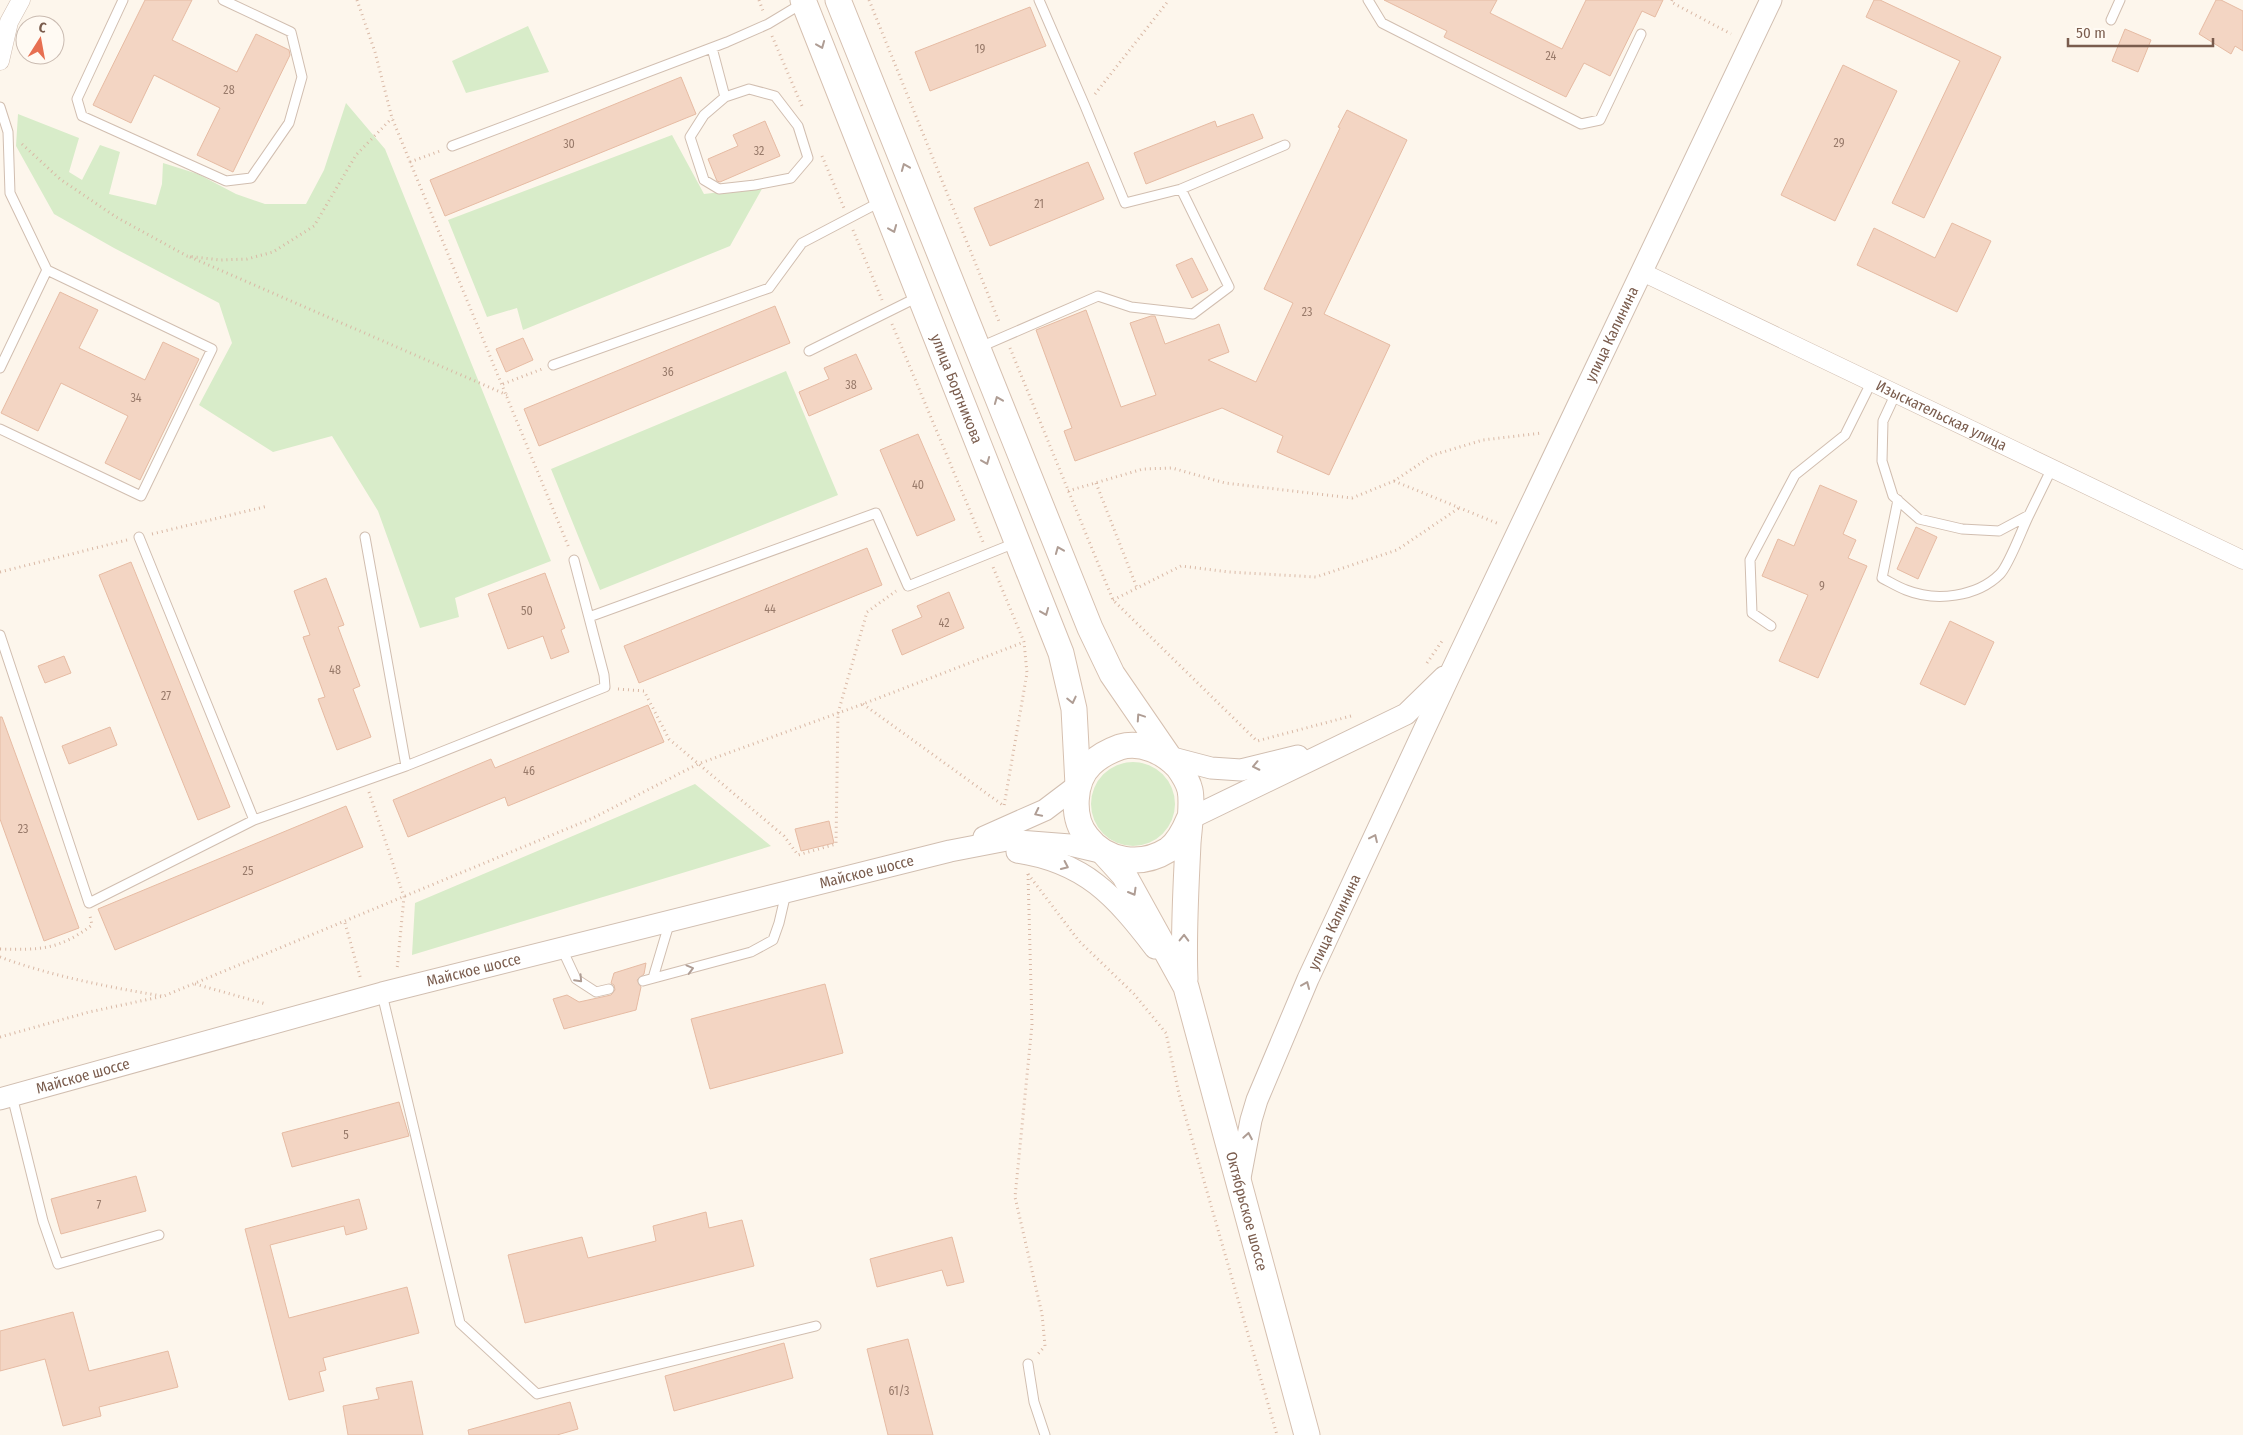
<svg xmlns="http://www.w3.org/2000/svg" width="2243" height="1435" font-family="'Fira Sans Condensed',sans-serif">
	<rect width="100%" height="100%" fill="#fdf6ec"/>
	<path fill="#d8ecc9" d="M528 26 549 72 466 93 452 61Z
		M346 103 385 149 551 561 455 598 459 617 420 628 378 511 332 436 273 452 199 405 232 343 219 303 114 248 54 214 16 146 18 114 79 138 69 172 82 180 100 145 120 152 109 194 156 205 162 184 163 163 198 174 236 194 265 204H306L324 170Z
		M672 135 704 194 763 187 730 246 523 330 517 308 487 317 448 220Z
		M786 371 838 495 600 590 551 469Z
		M1091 804a42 42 0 1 1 84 0a42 42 0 1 1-84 0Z
		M695 784 771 846 412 955 415 903Z"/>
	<path fill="#f3d5c3" stroke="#e6bba3" d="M145 0H192L172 40 237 72 256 34 289 50 290 55 233 172 197 155 220 108 154 75 131 123 93 105Z
		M1384 0H1497L1490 13 1562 49 1586 0H1663L1655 17 1642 11 1610 76 1584 63 1566 97 1444 37 1447 31Z
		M1874 0H1880L2001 57 1924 218 1892 203 1960 61 1866 17Z
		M2216 0H2221L2243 11V51L2235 46 2231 54 2199 34Z
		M1030 7 1046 46 930 91 915 52Z
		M2125 29 2151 40 2138 72 2112 61Z
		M1843 65 1897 91 1835 221 1781 195Z
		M681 77 696 114 445 216 430 180Z
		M1347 110 1407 140 1324 314 1390 345 1329 475 1277 452 1283 436 1222 408 1075 461 1064 431 1072 428 1036 330 1086 310 1121 407 1156 395 1130 323 1151 316H1155L1165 344 1219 324 1229 352 1208 360 1256 382 1293 303 1264 289 1340 128 1338 127Z
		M1253 114 1263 138 1146 184 1134 153 1215 121 1217 127Z
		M765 121 780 156 720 182 717 181 708 159 738 146 733 135Z
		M1088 162 1104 199 990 246 974 208Z
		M1952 223 1991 241 1957 312 1857 265 1874 228 1935 258Z
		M1192 258 1208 290 1192 298 1176 265Z
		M60 292 98 310 79 348 145 380 163 342 199 359 140 480 105 463 128 416 61 383 38 431 1 413Z
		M775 306 790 343 539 446 524 409Z
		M523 338 533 360 506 372 496 349Z
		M856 354 872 389 809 416 799 392 829 379 824 368Z
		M918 434 955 520 917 536 880 450Z
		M1820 485 1857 501 1843 534 1856 540 1848 558 1867 566 1818 678 1779 661 1808 595 1762 576 1778 539 1794 546Z
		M1916 527 1937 537 1918 579 1897 569Z
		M867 548 882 585 639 683 624 646Z
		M131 562 230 807 198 820 99 575Z
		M545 573 565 628 561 630 569 652 551 659 543 636 508 649 488 594Z
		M326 578 344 625 338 627 360 686 353 689 371 737 337 750 318 699 325 697 303 637 310 635 294 591Z
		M949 592 964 628 902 655 892 630 922 617 917 606Z
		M1950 621 1994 642 1965 705 1920 684Z
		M64 656 71 673 45 683 38 666Z
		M648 705 664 742 508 806 505 797 408 837 393 800 491 759 495 768Z
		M0 717H2L79 928 44 941 0 819Z
		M110 727 117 745 69 764 62 746Z
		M346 806 363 847 115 950 98 909Z
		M829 821 834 843 801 851 795 829Z
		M646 963 644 974 637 980 641 987 636 1010 564 1029 553 999 567 995 579 1002 611 995 615 990 614 985 611 983 614 973Z
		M825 984 843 1053 710 1089 691 1019Z
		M399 1102 409 1136 292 1167 282 1133Z
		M136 1176 146 1211 61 1234 51 1199Z
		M359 1199 367 1229 346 1235 344 1226 270 1245 289 1318 407 1287 419 1333 323 1358 326 1370 319 1372 324 1391 289 1400 245 1229Z
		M706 1212 709 1228 742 1220 754 1266 525 1323 508 1255 582 1237 588 1258 656 1241 653 1226Z
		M952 1237 964 1282 947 1286 942 1270 877 1287 870 1259Z
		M73 1312 89 1371 168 1351 178 1387 99 1407 101 1416 63 1426 45 1359 0 1371V1331Z
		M908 1339 933 1435H888L867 1349Z
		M784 1343 793 1378 674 1411 665 1376Z
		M412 1381 423 1435H348L343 1406 379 1399 376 1388Z
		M570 1402 578 1429 557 1435H469L468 1430Z"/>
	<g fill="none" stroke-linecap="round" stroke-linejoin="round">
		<g stroke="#d1beb0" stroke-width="11">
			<path id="service" d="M123 0 77 99 82 116 226 181 251 178 289 123 302 77 291 32 223 0
				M1368 0 1382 23 1581 124 1600 120 1641 34
				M2111 20 2120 0
				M712 48 725 97 704 115 690 137 704 180 719 189 755 185 791 178 808 158 798 126 775 96 749 89 725 97
				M0 107 8 132 10 193 47 270 212 349 141 496 0 429
				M452 146 727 42 768 24 803 3
				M1181 189 1285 145
				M978 348 1098 296 1131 307 1193 314 1229 287 1181 189 1125 203 1085 106 1039 0
				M809 351 918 297
				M553 365 769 288 802 243 880 202
				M0 368 47 270
				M1896 393 1883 421 1882 461 1893 496 1919 519 1962 529 1999 531 2029 515 2052 468
				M1898 500 1882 578C1890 582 1898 587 1906 590 1936 602 1977 597 2000 574 2009 565 2022 529 2029 515
				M139 537 254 820
				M365 537 406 766
				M589 617 876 513 908 586 1015 543
				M1771 626 1752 613 1750 560 1795 475 1845 435 1872 381
				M0 635 89 903 254 820 406 766 605 687 604 675 574 560
				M562 949 576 979 596 992 609 989
				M653 978 670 921
				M643 981 751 952 773 940 779 923 786 893
				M382 994 460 1323 537 1394 816 1326
				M12 1096 43 1221 58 1264 159 1235
				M1028 1364 1034 1402 1045 1435"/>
		</g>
		<g stroke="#d1beb0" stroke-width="19">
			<g id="minor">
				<path d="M0 61 9 22 21 0"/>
				<path id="s1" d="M1642 272 2243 560"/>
			</g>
		</g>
		<g stroke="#d1beb0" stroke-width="23">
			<g id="tertiary">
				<path d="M1169 757 1211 768 1241 770 1298 756"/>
				<path d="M1189 819 1406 714 1444 677"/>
				<path d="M984 837 1045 810 1078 785"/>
				<path d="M1017 852C1085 862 1115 896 1155 948"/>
				<path id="s2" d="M0 1099 382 993 950 851 1007 840 1070 845 1104 853"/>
				<path id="s3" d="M1239 1183 1251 1120 1257 1100 1308 979 1453 668 1771 0"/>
			</g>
		</g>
		<g stroke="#d6c0b0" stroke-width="27">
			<g id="secondary">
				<path id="s4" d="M803 0 1061 653 1074 709 1078 785"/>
				<path d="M838 0 1090 628 1112 674 1169 757"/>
				<path id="s5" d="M1104 853 1124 875 1186 987 1307 1435"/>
				<path d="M1185 979C1183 934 1186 889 1188 843 1189 828 1193 804 1190 790 1188 781 1183 774 1178 767 1164 752 1141 741 1120 747 1109 751 1100 755 1091 764 1073 781 1071 818 1087 837 1106 862 1141 867 1168 850 1178 843 1184 831 1189 819"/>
			</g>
		</g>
		<path stroke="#d9b8a5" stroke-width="3" stroke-dasharray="1 4" stroke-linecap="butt" d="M357 0 375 52 392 118 569 548
			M759 0 763 11
			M869 0 1000 324
			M1672 0 1671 2 1731 34
			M772 36 802 106
			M1095 94 1169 0
			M22 144 60 179 116 217 187 256 220 260 247 259 273 252 314 226 356 155 392 118
			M822 156 844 208
			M410 162 440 151
			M853 230 882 300
			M190 257 507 395
			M892 324 983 542
			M1010 348 1113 600 1257 741 1351 716
			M503 384 542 369
			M1394 481 1499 524
			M1096 483 1137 588
			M1068 491 1143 469 1172 468 1225 483 1352 498 1394 481 1433 455 1483 440 1542 433
			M152 534 268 506
			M0 572 127 540
			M1113 600 1181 566 1229 572 1316 577 1397 550 1459 508
			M1427 663 1442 641
			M618 689 644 691 669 739 784 836 798 855 836 844 838 713 867 612 896 591
			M863 704 1004 806 1027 673 1024 642 993 567
			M369 792 404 897 397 970
			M1028 874 1079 941 1134 994 1166 1033 1179 1094 1277 1435
			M1028 874 1032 1025 1015 1197 1042 1314 1045 1346 1037 1355
			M345 923 361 980
			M0 949C40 950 59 950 92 925L90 916
			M0 957C51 976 108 987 162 996
			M195 984 266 1004
			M0 1037 89 1012 164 996 593 818 698 764 863 704 1024 642"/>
		<use href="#service" stroke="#fff" stroke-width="9"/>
		<use href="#minor" stroke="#fff" stroke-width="18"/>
		<use href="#tertiary" stroke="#fff" stroke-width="21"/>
		<use href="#secondary" stroke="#fff" stroke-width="25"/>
	</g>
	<defs><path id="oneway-chevron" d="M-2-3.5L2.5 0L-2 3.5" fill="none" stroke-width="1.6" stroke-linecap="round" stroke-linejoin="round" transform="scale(1.25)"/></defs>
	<g stroke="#af9d94">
		<use href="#oneway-chevron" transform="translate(821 45) rotate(68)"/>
		<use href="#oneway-chevron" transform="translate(905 167) rotate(-112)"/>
		<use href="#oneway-chevron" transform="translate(893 229) rotate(68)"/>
		<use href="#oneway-chevron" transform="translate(998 400) rotate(-112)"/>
		<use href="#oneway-chevron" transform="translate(986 461) rotate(68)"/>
		<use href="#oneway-chevron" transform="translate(1059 550) rotate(-112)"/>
		<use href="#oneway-chevron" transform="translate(1045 612) rotate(68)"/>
		<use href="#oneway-chevron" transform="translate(1072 700) rotate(77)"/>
		<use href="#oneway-chevron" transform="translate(1140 717) rotate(-124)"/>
		<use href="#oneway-chevron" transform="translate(1256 766) rotate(168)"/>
		<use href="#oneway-chevron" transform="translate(1038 813) rotate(154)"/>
		<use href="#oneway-chevron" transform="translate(1374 838) rotate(-65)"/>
		<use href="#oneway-chevron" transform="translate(1065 866) rotate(25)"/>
		<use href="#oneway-chevron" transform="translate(1133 892) rotate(60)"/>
		<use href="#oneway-chevron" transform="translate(1184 938) rotate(-89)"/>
		<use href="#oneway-chevron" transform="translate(690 969) rotate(-15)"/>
		<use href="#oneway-chevron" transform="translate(579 979) rotate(47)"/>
		<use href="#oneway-chevron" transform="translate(1306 985) rotate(-67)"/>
		<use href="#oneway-chevron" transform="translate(1248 1136) rotate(-80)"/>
	</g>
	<g text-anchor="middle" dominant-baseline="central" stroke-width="4" stroke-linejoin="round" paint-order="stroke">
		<g font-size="12" fill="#987a6a">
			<text x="980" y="49">19</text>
			<text x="1551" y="56">24</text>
			<text x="229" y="90">28</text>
			<text x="1839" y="143">29</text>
			<text x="569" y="144">30</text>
			<text x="759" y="151">32</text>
			<text x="1039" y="204">21</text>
			<text x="1307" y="312">23</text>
			<text x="668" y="372">36</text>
			<text x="851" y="385">38</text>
			<text x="136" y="398">34</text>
			<text x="918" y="485">40</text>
			<text x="1822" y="586">9</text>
			<text x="770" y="609">44</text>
			<text x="527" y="611">50</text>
			<text x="944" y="623">42</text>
			<text x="335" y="670">48</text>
			<text x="166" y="696">27</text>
			<text x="529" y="771">46</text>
			<text x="23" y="829">23</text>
			<text x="248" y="871">25</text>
			<text x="346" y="1135">5</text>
			<text x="99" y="1205">7</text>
			<text x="899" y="1391">61/3</text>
		</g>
		<g font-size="15" fill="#7a5c4d" stroke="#fffaf3">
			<text stroke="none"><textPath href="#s3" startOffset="929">улица Калинина</textPath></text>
			<text stroke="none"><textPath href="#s4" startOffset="418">улица Бортникова</textPath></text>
			<text stroke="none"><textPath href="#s1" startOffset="332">Изыскательская улица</textPath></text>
			<text stroke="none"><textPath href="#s2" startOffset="896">Майское шоссе</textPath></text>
			<text stroke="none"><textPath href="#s3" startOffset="279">улица Калинина</textPath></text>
			<text stroke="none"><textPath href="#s2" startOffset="491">Майское шоссе</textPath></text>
			<text stroke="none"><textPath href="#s2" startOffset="86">Майское шоссе</textPath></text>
			<text stroke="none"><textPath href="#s5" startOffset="390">Октябрьское шоссе</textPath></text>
		</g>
	</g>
	<g transform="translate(40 40) rotate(11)"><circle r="24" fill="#fffaf3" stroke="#cabbb1"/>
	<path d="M0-4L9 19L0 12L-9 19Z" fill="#e76f51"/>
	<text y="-8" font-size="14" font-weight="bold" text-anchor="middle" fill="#7a5c4d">С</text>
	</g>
	<path d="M2068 38v8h145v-8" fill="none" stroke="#7a5c4d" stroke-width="2.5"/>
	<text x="2076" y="38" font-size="15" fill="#7a5c4d" stroke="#fffaf3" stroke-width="4" paint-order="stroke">50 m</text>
</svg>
